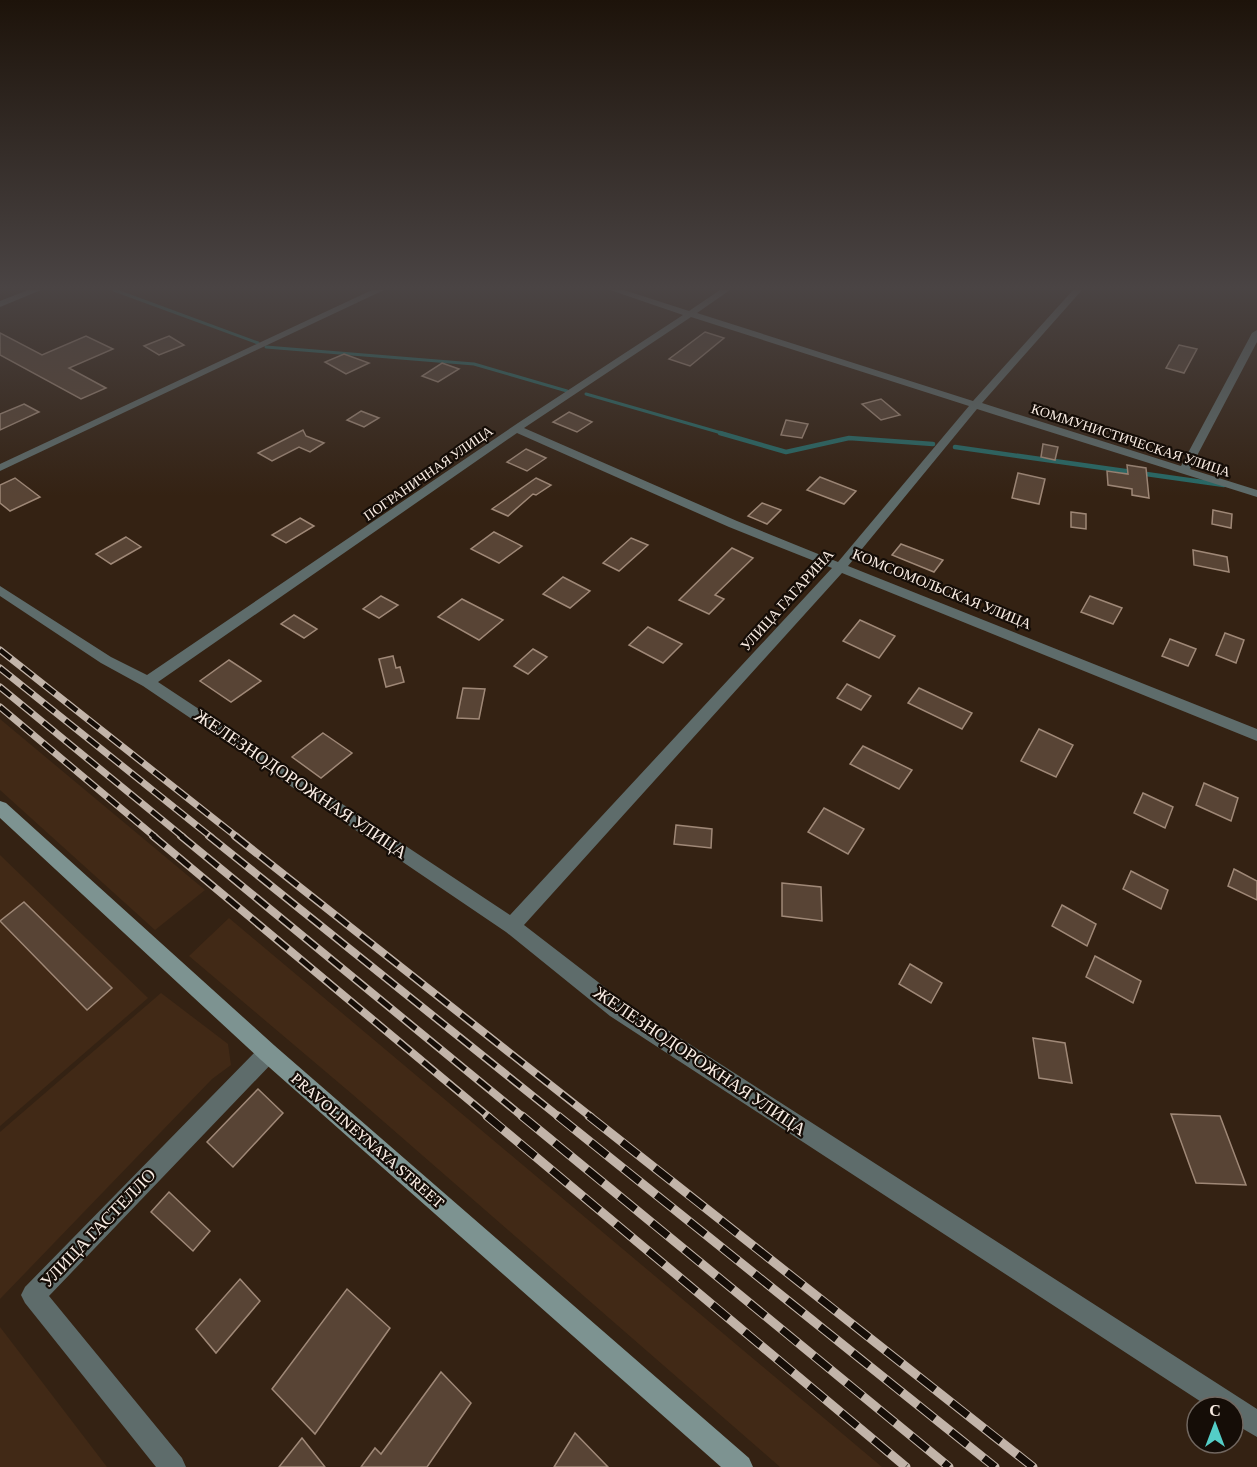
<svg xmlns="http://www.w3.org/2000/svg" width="1257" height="1467" viewBox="0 0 1257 1467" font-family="'Crimson Pro',serif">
<rect width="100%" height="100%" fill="#342213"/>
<!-- built -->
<g fill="#412916">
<path d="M0,719L205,890L155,930L0,790Z"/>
<path d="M0,855L148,998L0,1126Z"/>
<path d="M229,918L787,1387L882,1467H780L352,1094L189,956Z"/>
<path d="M161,993L228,1044L231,1065L212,1079L0,1299V1132Z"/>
<path d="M0,1327L107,1467H0Z"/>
</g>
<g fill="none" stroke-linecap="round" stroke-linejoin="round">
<!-- stream-far1 -->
<g stroke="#276a67" stroke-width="3">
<path d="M114,290L258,343"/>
<path d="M266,347L474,364L567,391"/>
<path d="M586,394L725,434"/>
</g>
<!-- stream -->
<g stroke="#276a67" stroke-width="4.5">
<path d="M720,433L786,452L849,438L933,444"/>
<path d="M955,447L1224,485"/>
</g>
</g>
<!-- building -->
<g fill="#584435" stroke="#9f8877" stroke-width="1.5">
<path d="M705,332L724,338L690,366L669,359Z"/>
<path d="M0,333L42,355L86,336L113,349L69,368L106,388L81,399L0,355Z"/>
<path d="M169,336L184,345L159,355L144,346Z"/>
<path d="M1179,345L1197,349L1184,373L1166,368Z"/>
<path d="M344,354L369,363L346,374L325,362Z"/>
<path d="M442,363L459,369L438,382L422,376Z"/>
<path d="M881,399L900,415L881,420L862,404Z"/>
<path d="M24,404L39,412L0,430V414Z"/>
<path d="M361,411L379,418L364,427L347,420Z"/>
<path d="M569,412L592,422L577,432L553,422Z"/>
<path d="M786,420L808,424L802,438L781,435Z"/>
<path d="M303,430L306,436L324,443L310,452L299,447L272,461L258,453Z"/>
<path d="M1043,444L1058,447L1055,460L1041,457Z"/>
<path d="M526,449L546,458L527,471L507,462Z"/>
<path d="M1127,465L1146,468L1149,498L1132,495V489L1108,485L1107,471L1128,474Z"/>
<path d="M1018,473L1045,479L1039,504L1012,498Z"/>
<path d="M820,477L856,491L844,504L807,490Z"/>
<path d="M15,478L40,497L10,511L0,503V485Z"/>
<path d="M536,478L551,485L536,495L533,494L508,516L492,509Z"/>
<path d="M762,503L781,510L767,524L748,516Z"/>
<path d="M1213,510L1232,514L1231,528L1212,524Z"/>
<path d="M1071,512L1086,514V529L1071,527Z"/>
<path d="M300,518L314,526L286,543L272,535Z"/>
<path d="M494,532L522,546L499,563L471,549Z"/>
<path d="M126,537L141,547L111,564L96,554Z"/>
<path d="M631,538L648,545L619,571L603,563Z"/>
<path d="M901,544L943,560L934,572L892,555Z"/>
<path d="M732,548L753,558L715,595L724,599L709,614L679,600Z"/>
<path d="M1193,550L1227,557L1229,572L1194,565Z"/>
<path d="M563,577L590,591L570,608L543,594Z"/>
<path d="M381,596L398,605L379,618L363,609Z"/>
<path d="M1090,596L1122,608L1113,624L1081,612Z"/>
<path d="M462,599L503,620L479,640L438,617Z"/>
<path d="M294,615L317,629L304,638L281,624Z"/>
<path d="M860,620L895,636L879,658L843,641Z"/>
<path d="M648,627L682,644L663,663L629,645Z"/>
<path d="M1225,633L1244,640L1236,663L1216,655Z"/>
<path d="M1170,639L1196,649L1188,666L1162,656Z"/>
<path d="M533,649L547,657L528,674L514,666Z"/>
<path d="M393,656L396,668L400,667L404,682L386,687L379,659Z"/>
<path d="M229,660L261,681L231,702L200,681Z"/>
<path d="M847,684L871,696L861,710L837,698Z"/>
<path d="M463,688L485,689L479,719L457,718Z"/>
<path d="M919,688L972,713L962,729L908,703Z"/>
<path d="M1039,729L1073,745L1056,777L1021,761Z"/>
<path d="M323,733L352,753L321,778L292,757Z"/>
<path d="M863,746L912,770L899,789L850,764Z"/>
<path d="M1204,783L1238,798L1231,821L1196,805Z"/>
<path d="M1143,793L1173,807L1165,828L1134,813Z"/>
<path d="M824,808L864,829L848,854L808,832Z"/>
<path d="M676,825L712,829L711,848L674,844Z"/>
<path d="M1234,869L1257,881V900L1228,886Z"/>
<path d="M1131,871L1168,890L1161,909L1123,889Z"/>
<path d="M782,883L821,887L822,921L782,916Z"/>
<path d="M24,902L112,988L87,1010L0,921Z"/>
<path d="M1062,905L1096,924L1087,946L1052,926Z"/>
<path d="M1095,956L1141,981L1133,1003L1086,977Z"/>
<path d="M910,964L942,983L931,1003L899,984Z"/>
<path d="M1033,1038L1065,1043L1072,1083L1039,1078Z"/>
<path d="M258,1089L283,1113L233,1167L207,1142Z"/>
<path d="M1171,1114L1220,1116L1246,1185L1196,1183Z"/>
<path d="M169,1192L210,1231L193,1251L151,1212Z"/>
<path d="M240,1279L260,1301L216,1353L196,1329Z"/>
<path d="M347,1289L390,1328L315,1434L272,1389Z"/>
<path d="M441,1372L471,1403L427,1467H361L375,1448L381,1454Z"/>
<path d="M575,1433L608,1467H554Z"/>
<path d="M302,1438L325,1467H279Z"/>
</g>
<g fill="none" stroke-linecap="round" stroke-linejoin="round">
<!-- street -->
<g fill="#5e6c6b" fill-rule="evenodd">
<path d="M28,290H41L0,307V301Z"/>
<path d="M372,290H384L0,471V464Z"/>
<path d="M610,290H624L689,311L720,290H730L697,313L973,401L1073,290H1082L982,403L1181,466L1252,333L1257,330V342L1190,469L1257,490V497L977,409L848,566L1257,729V741L842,573L524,925L624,1002L1257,1409V1437L1233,1423V1407H1209L610,1016L506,932L143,686L101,663L0,596V586L111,657L147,675L518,423L683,315ZM691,317L969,406L838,562L737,521L524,428ZM517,433L729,527L832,568L510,915L158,682Z"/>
<path d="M268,1043L275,1046L278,1053L275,1060L49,1296L182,1458L186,1467H156L25,1303L21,1295L25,1287L261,1046Z"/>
</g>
<!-- secondary -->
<path fill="#7d9391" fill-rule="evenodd" d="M0,801L6,803L275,1046L749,1458L753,1467H721L261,1060L0,818Z"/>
<defs>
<g id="rail-far2">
<path d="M0,650L237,837"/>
<path d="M0,668L211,837"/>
<path d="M0,687L183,837"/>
<path d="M0,707L155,837"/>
</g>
<g id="rail-far1">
<path d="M153,836L489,1117"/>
<path d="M181,836L523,1117"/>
<path d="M209,836L559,1117"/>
<path d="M235,836L591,1117"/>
</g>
<g id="rail">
<path d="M487,1116L906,1467"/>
<path d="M522,1116L949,1467"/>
<path d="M558,1116L995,1467"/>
<path d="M589,1116L1033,1467"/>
</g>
</defs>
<!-- rail-far2 casing -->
<use href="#rail-far2" stroke="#c2b4a9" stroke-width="7"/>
<!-- rail-far1 casing -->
<use href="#rail-far1" stroke="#c2b4a9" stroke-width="8"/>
<!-- rail casing -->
<use href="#rail" stroke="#c2b4a9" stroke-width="9"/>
<!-- rail-far2 -->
<use href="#rail-far2" stroke="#150d07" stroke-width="4.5" stroke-dasharray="14" stroke-linecap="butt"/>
<!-- rail-far1 -->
<use href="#rail-far1" stroke="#150d07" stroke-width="5" stroke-dasharray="16" stroke-linecap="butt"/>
<!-- rail -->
<use href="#rail" stroke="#150d07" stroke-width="7" stroke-dasharray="21" stroke-linecap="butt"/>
</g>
<!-- sky -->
<linearGradient id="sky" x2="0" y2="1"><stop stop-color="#1d130a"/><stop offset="0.58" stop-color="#4a4444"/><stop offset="1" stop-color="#4a4444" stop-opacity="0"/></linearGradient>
<rect width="1257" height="496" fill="url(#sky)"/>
<g text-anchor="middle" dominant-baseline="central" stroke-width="4.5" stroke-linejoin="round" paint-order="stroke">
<!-- far-street labels -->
<g font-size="14" fill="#f9ece3" stroke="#150d07">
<text transform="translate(1131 440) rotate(18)">КОММУНИСТИЧЕСКАЯ УЛИЦА</text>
<text transform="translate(428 473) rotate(-35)">ПОГРАНИЧНАЯ УЛИЦА</text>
</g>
<!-- street labels -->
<g font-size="15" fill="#f9ece3" stroke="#150d07">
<text transform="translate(942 589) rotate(22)">КОМСОМОЛЬСКАЯ УЛИЦА</text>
<text transform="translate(787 600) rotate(-48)">УЛИЦА ГАГАРИНА</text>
</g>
<!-- near-street labels -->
<g font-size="18" fill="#f9ece3" stroke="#150d07">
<text transform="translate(301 784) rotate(34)">ЖЕЛЕЗНОДОРОЖНАЯ УЛИЦА</text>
<text transform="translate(700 1061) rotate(34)">ЖЕЛЕЗНОДОРОЖНАЯ УЛИЦА</text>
<text transform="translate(368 1140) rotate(41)">PRAVOLINEYNAYA STREET</text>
<text transform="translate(98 1228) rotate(-46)">УЛИЦА ГАСТЕЛЛО</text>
</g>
</g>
<!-- north arrow -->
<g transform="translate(1215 1425)"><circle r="28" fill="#150d07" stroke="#70665f" stroke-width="1.5"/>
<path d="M0-4.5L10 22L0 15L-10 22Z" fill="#54cdc7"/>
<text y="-9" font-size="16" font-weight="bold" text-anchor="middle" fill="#f9ece3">С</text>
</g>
</svg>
